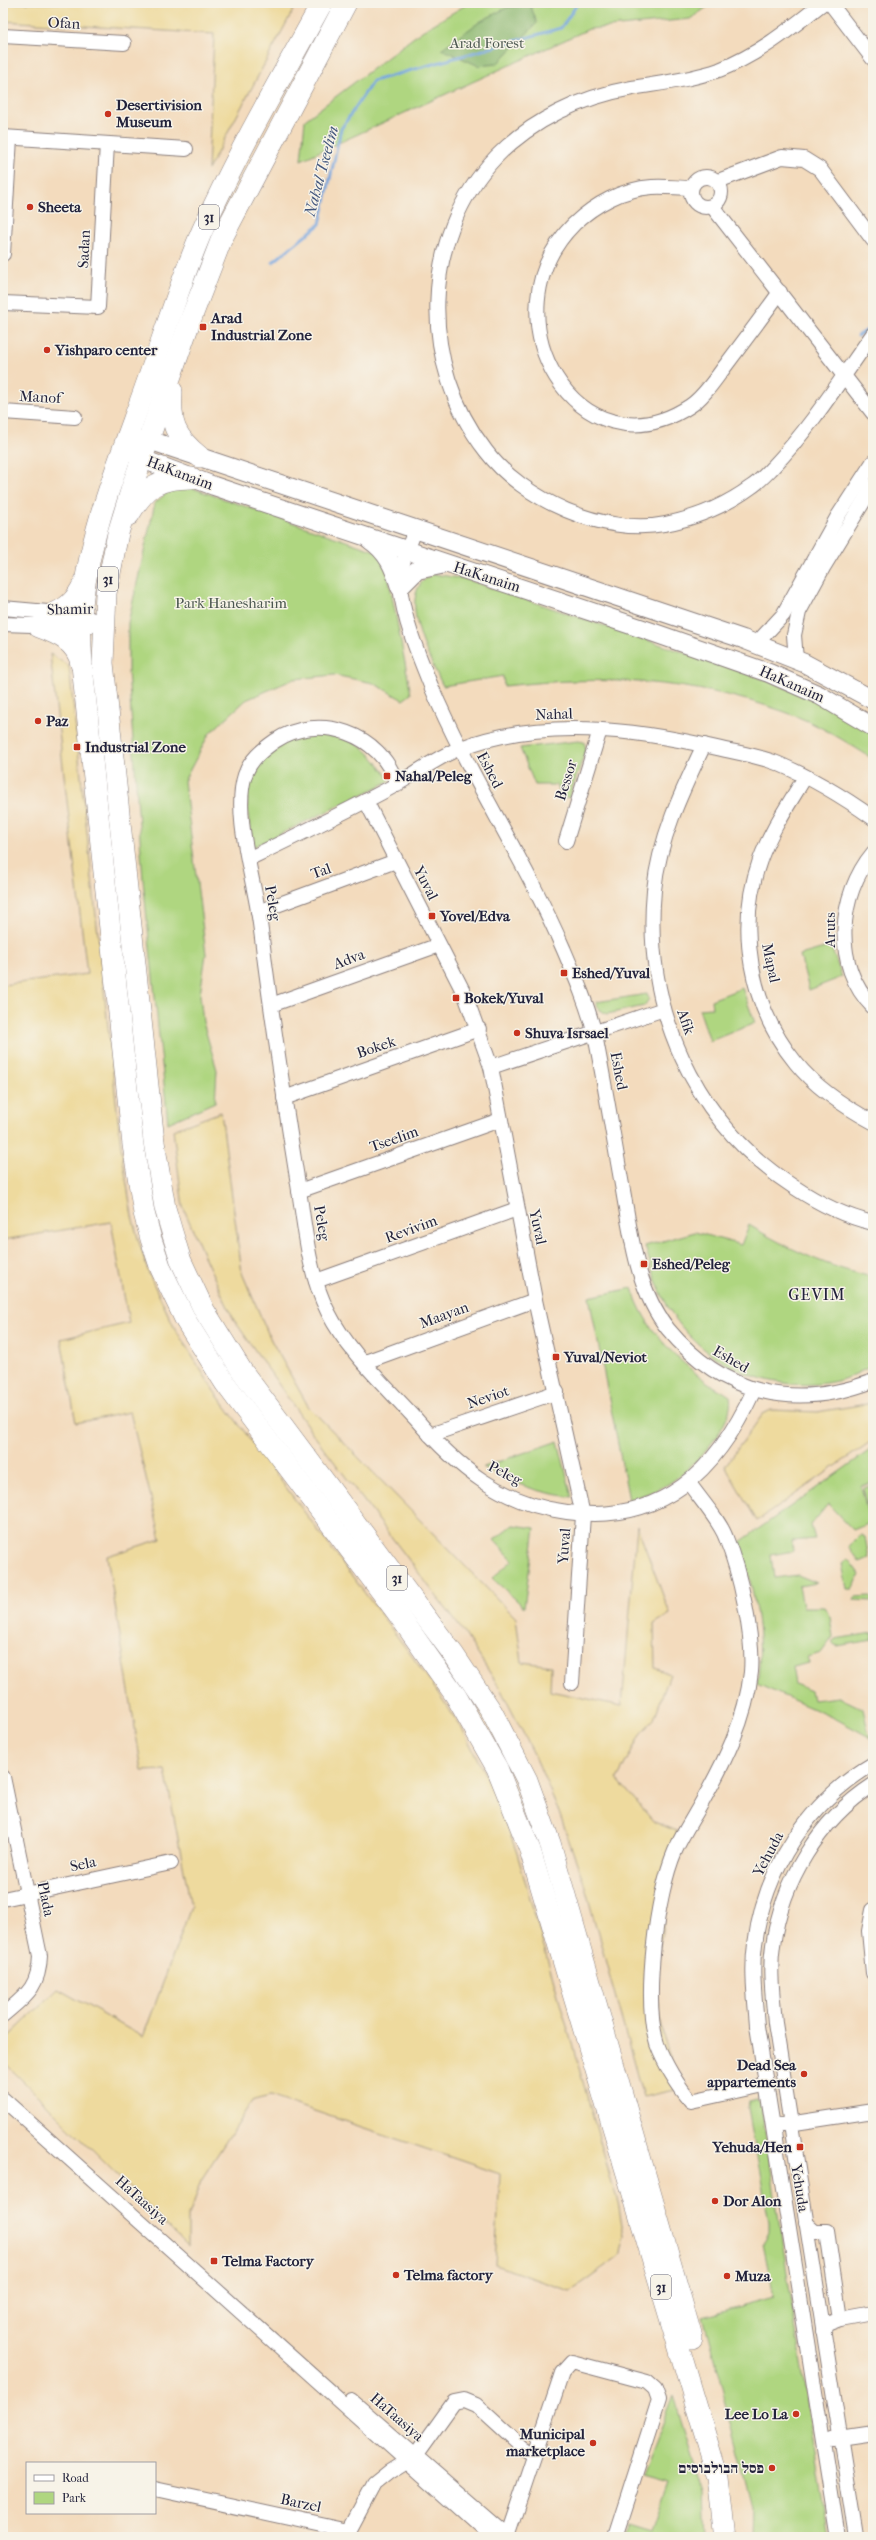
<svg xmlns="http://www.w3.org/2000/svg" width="876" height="2540" viewBox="0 0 876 2540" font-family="'IM FELL French Canon','Frank Ruhl Libre',serif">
<rect width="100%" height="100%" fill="#f7f3e8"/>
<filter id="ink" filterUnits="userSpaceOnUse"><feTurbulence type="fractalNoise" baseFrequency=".025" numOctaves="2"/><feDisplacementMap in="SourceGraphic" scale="8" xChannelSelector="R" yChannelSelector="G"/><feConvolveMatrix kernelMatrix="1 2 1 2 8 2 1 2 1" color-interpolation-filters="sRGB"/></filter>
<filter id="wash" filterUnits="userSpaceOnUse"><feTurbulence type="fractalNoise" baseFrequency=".012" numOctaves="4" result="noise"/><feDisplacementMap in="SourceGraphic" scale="16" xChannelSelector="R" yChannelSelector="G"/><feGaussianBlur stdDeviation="0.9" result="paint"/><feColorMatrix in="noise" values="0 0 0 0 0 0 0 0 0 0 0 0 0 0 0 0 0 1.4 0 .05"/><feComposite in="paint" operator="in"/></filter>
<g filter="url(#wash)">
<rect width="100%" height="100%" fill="#f3dbbd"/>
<!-- green -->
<g fill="#afd680" stroke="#687c5e">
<path d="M469,3H713L690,19L589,29L301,160L305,120L422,31Z"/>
<path d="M189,487L384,554L411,694L403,700L373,683L334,675L294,679L246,700L209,734L184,781L206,954L200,995L203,1022L217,1070L215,1102L168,1123L143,880L128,671V623L155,503L170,490Z"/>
<path d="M434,574L465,579L766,680L820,702L873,733V759C845,741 817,723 785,712C692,679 602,675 504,686L503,676L443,686C431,662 402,608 421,583C424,579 430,576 434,574Z"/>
<path d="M298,735C347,735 363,738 390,781L253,847C248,815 238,775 268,752C277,745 289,741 298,735Z"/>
<path d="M578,741L584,742L586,749L569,798L561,797L557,785H535L520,748Z"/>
<path d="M831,946L842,977L809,990L800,955Z"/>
<path d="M742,988L755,1023L710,1041L699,1009L712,1008L711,1000Z"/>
<path d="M647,994L649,999L644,1006L607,1014L599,1010L596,1002Z"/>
<path d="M749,1225C787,1248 829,1268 873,1277V1365C862,1371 849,1378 837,1381C780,1394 717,1371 681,1326C662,1303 653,1274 645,1246L695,1232L741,1245Z"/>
<path d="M632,1288C644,1328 674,1357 707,1382C714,1387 723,1391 730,1396C736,1423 695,1465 674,1480C661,1490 645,1494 629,1500L589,1297Z"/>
<path d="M558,1441L572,1497C539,1493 511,1483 483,1467Z"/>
<path d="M873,1448V1483L861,1486L870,1523L853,1530L828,1504L811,1525L815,1539L792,1541L793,1551L771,1555L774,1578L798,1575L817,1583L799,1586L803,1607H824L830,1617L833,1637L821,1653L807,1657L809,1663L792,1667L795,1684L811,1691L813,1700L839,1697L863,1709L869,1735H873V1739L838,1720L757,1684C765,1635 753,1590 740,1542Z"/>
<path d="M873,1486V1516H870L863,1488Z"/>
<path d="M513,1525L535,1528L524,1607L492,1578L513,1560L494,1540Z"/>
<path d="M861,1535L865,1537L869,1558L860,1562L848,1546Z"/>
<path d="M848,1559L860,1575L852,1589H847L842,1564Z"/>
<path d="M870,1596L873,1598V1601L853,1600L854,1597Z"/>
<path d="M873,1633V1640L837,1646L832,1643L835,1639Z"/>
<path d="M757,2099L761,2105L828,2537H752L753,2508L703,2316L774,2297L763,2244L769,2231V2222L748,2109L749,2101Z"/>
<path d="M673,2396L704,2494L706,2537H622L627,2523L650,2530L667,2482L642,2475Z"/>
</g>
<!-- forest -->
<path fill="#8bb76e" stroke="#566c54" d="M530,4L537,23L497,64L479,66L441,49L481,21L508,7Z"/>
<!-- sand -->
<g fill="#eeda9e" stroke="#887e6c">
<path d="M3,3H297L208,170L214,34L3,21Z"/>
<path d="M50,654L69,666L121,1147L132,1216L139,1242L149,1274L174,1327L214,1391L426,1675L463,1730L495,1794L517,1853L619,2207L624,2237L619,2256L570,2291L495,2265L500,2174L270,2096L252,2101L201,2180L188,2215V2246L3,2061V2042L58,1989L143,2037L191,1907L165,1770L142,1771L107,1556L161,1539L130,1412L76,1423L61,1339L129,1323L111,1222L3,1240V985L87,974Z"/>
<path d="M221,1112L242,1273L271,1340L308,1406L516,1618L522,1662L551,1666L550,1691L622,1706L637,1526L670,1614L654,1624L655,1668L670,1674L654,1719L641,1733L617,1779L654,1822L677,1831L655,1977L663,2035L680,2089L643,2097L584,1883L557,1807L535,1756L501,1690L463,1631L313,1434L234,1320L204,1256L183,1207L173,1130Z"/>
<path d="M873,1403V1440L757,1521L725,1466L763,1414L771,1410L817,1412Z"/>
</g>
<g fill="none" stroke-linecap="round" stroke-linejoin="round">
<!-- stream -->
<g stroke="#73a5df" stroke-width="3">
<path d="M273,262L320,224L341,129L373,81L561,28L578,3"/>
<path d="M858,336L873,326"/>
</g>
</g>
</g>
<g filter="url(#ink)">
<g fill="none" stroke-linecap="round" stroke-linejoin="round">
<defs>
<g id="minor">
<path d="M823,3C790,29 758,55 719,70C690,80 661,83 632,88C581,97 532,120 496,157C420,237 419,365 486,451C523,500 604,536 665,524C696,518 725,506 751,487C759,482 766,474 773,467C811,427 841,379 873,334"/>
<path d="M830,3L873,59"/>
<path d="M3,36L124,43"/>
<path d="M3,137L186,149"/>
<circle cx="706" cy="192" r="15"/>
<path d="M718,181L782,157L804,159L820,169L873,240"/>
<path d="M691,188C678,188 665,186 652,187C623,189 595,204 574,224C482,316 579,479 690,406C704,397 716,378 726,365C744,341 762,317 780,292"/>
<path d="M712,206L873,413"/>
<path d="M3,254L10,138"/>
<path d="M3,303L98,307L107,144"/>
<path d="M3,412L75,417"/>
<path d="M415,530C409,547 398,569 400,587C404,621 418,654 431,686C469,776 524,858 563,948C575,976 588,1006 595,1035C605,1085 613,1135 622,1185C631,1234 636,1289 668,1329C723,1395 794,1411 873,1381"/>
<path d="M3,608L81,615L105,625"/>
<path d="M3,624L88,627"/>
<path d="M756,644L783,615L838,516L873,462"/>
<path d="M796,660L794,635L799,612L824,566L873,486"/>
<path d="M704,745C682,791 659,839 654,890C643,1007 694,1123 794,1187C818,1203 844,1216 873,1223"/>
<path d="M805,777C789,804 771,830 760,860C736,928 750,1007 796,1063C816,1088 845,1107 873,1122"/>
<path d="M397,785C382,733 318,712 275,741C262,750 250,760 245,775C233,811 252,873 258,911C261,928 263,946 265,963C275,1037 286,1111 298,1184C305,1227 308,1273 328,1312C348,1352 385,1385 415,1418C457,1467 501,1504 567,1512C662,1525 717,1471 754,1390"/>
<path d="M366,801L465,995L491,1067L535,1300L583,1515L572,1683"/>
<path d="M566,841L600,730"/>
<path d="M873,853C838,895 832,966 873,1007"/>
<path d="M248,859C296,836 344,813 390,788C413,776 436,757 461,748C542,717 634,729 717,748C738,753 760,756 779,764C812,778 845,798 873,818"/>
<path d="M258,912L396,861"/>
<path d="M271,1005L439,945"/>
<path d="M491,1067L664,1009"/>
<path d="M284,1098L479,1029"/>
<path d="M299,1191L500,1120"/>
<path d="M316,1281L517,1209"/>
<path d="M365,1362L535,1300"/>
<path d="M430,1435L557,1392"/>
<path d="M689,1483C700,1499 720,1521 726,1538C740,1572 754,1636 751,1672C746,1720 724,1763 701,1804C692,1820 682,1835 675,1851C656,1895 643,1999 657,2044C664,2063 678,2086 691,2101L768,2084"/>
<path d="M3,1777L40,1956C39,1988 25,1996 3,2015"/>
<path d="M3,1899L171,1863"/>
<path d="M873,1910L869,1931L873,1973"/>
<path d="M3,2099L492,2537"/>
<path d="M782,2125L873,2111"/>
<path d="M806,2223L815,2231H827L840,2319L827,2324L823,2331"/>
<path d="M840,2319L873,2313"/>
<path d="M352,2401L509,2537"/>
<path d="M832,2439L873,2433"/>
<path d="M155,2489L349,2531L374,2484L389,2472L416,2455L454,2402L464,2400L476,2405L522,2447L534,2455"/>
<path d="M507,2537L562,2373L572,2362L647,2382L655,2389L659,2400L615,2537"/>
<path d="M838,2537L757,2026C755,1999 751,1971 755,1944C764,1870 809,1801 873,1764"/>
<path d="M856,2537L775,2023C773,1998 769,1970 773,1945C782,1881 819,1820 873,1785"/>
</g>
<g id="major">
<path d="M134,442L149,440L743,639L804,663L873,700"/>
<path d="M132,451L142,459L214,486L646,630L769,673L819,695L873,727"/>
<path d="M370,540C388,552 394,568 400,587"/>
<path d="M400,587L417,570L445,564"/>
</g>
<g id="highway">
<path d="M322,3C281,78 237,153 202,231C178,287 161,345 140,402C115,471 87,542 81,615C80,632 81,649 82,665L133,1145L144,1213L151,1239L161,1269L186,1321L225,1383L396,1611L456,1696L497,1768L530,1850L718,2478L725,2537"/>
<path d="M346,3L222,238L190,321L133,484L118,533L106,593L103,663L154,1142L165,1208L172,1232L181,1261L204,1310L242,1371L454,1655L492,1712L527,1780L550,1843L692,2338"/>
<path d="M172,391C170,424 174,436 200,457"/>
<path d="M129,515C146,486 158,478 192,478"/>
<path d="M55,613C70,606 76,599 83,585"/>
<path d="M39,627C58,634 77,642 81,664"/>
</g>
</defs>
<!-- minor casing -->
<use href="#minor" stroke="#8a7e7c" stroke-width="16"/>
<!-- major casing -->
<use href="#major" stroke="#8a7e7c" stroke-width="20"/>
<!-- highway casing -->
<use href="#highway" stroke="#8a7e7c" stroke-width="22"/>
<!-- minor -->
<use href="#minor" stroke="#fff" stroke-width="14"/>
<!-- major -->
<use href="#major" stroke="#fff" stroke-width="18"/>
<!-- highway -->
<use href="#highway" stroke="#fff" stroke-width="21"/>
</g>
</g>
<!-- markers -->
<g fill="#c8321e" stroke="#f7f3e8" stroke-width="1.5">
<circle cx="108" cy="114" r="4"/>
<circle cx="30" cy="207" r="4"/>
<rect x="199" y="323" width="8" height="8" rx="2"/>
<circle cx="47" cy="350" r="4"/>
<circle cx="38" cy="721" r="4"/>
<rect x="73" y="743" width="8" height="8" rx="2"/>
<rect x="383" y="772" width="8" height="8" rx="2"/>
<rect x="428" y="912" width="8" height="8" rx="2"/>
<rect x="560" y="969" width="8" height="8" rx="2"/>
<rect x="452" y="994" width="8" height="8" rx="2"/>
<circle cx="517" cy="1033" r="4"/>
<rect x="640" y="1260" width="8" height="8" rx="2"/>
<rect x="552" y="1353" width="8" height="8" rx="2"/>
<circle cx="804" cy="2074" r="4"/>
<rect x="796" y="2143" width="8" height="8" rx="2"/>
<circle cx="715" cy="2201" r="4"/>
<rect x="210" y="2257" width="8" height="8" rx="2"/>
<circle cx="396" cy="2275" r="4"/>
<circle cx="727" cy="2276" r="4"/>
<circle cx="796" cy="2414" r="4"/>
<circle cx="593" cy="2443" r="4"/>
<circle cx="772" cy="2468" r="4"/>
</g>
<g text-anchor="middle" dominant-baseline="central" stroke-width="3" stroke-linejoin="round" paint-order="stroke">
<!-- shield labels -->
<g fill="#f7f3e8" stroke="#62616f" stroke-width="1">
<rect x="199" y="205" width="20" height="24" rx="3"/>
<rect x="98" y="567" width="20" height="24" rx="3"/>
<rect x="387" y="1566" width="20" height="24" rx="3"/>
<rect x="651" y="2275" width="20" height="24" rx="3"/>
</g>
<g font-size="14" font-weight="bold" fill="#22223b">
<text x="209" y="217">31</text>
<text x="108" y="579">31</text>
<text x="397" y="1578">31</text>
<text x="661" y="2287">31</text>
</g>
<!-- street labels -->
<g font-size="15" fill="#22223b" stroke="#f7f3e8">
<text transform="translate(64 23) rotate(3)">Ofan</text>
<text transform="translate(84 249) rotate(-87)">Sadan</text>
<text transform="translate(40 397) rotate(3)">Manof</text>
<text transform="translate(180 473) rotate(21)">HaKanaim</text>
<text transform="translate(487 577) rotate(18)">HaKanaim</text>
<text transform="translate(70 609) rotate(-1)">Shamir</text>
<text transform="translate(792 684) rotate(24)">HaKanaim</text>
<text transform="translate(554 714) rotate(-2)">Nahal</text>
<text transform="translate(490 770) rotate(62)">Eshed</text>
<text transform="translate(566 780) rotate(-73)">Bessor</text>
<text transform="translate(321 871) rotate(-20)">Tal</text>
<text transform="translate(426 883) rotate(63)">Yuval</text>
<text transform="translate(273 903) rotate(80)">Peleg</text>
<text transform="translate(830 930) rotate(-90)">Aruts</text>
<text transform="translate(349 959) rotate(-20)">Adva</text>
<text transform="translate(771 963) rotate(78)">Mapal</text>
<text transform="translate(686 1022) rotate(70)">Afik</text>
<text transform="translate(376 1047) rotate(-19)">Bokek</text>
<text transform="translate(619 1071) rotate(79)">Eshed</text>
<text transform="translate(394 1139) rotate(-19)">Tseelim</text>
<text transform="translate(322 1223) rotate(80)">Peleg</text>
<text transform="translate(538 1227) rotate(78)">Yuval</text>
<text transform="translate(411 1229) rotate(-20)">Revivim</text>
<text transform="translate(444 1315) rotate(-20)">Maayan</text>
<text transform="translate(731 1359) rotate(30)">Eshed</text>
<text transform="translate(488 1397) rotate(-19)">Neviot</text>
<text transform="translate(505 1473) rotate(27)">Peleg</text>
<text transform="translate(564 1546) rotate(-86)">Yuval</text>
<text transform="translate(768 1854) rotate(-62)">Yehuda</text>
<text transform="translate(83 1864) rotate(-12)">Sela</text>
<text transform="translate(46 1899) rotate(78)">Plada</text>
<text transform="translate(800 2188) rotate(81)">Yehuda</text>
<text transform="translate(142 2200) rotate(42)">HaTaasiya</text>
<text transform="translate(397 2417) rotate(41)">HaTaasiya</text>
<text transform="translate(301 2503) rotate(12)">Barzel</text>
</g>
<!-- park labels -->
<g font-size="15" fill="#4c5850" stroke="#f7f3e8">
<text x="487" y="43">Arad Forest</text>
<text x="231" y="603">Park Hanesharim</text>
</g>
<!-- poi labels -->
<g font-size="15" font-weight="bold" fill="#22223b" stroke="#f7f3e8" text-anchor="start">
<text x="116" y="105">Desertivision<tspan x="116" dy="17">Museum</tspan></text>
<text x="38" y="207">Sheeta</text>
<text x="211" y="318">Arad<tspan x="211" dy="17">Industrial Zone</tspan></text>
<text x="55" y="350">Yishparo center</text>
<text x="46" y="721">Paz</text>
<text x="85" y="747">Industrial Zone</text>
<text x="395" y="776">Nahal/Peleg</text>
<text x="440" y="916">Yovel/Edva</text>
<text x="572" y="973">Eshed/Yuval</text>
<text x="464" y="998">Bokek/Yuval</text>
<text x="525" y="1033">Shuva Isrsael</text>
<text x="652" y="1264">Eshed/Peleg</text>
<text x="564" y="1357">Yuval/Neviot</text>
<text x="796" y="2065" text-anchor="end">Dead Sea<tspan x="796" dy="17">appartements</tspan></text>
<text x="792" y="2147" text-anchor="end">Yehuda/Hen</text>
<text x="723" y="2201">Dor Alon</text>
<text x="222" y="2261">Telma Factory</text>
<text x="404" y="2275">Telma factory</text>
<text x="735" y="2276">Muza</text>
<text x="788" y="2414" text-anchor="end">Lee Lo La</text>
<text x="585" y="2434" text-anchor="end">Municipal<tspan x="585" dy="17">marketplace</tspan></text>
<text x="764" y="2468" text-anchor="end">פסל הבולבוסים</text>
</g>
<!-- water labels -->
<g font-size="16" font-style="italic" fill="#42567d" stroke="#f7f3e8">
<text transform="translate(321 171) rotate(-75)">Nahal Tseelim</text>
</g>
<!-- neighbourhood labels -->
<g font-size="16" letter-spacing="1" fill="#22223b" stroke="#f7f3e8">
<text x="817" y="1294">GEVIM</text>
</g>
</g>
<!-- margin -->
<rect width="876" height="2540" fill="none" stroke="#f7f3e8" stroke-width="16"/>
<!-- legend -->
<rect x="26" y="2462" width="130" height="52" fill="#f7f3e8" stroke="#a29fa3"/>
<rect x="34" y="2475" width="20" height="6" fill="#ffffff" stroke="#a29fa3"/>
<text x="62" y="2482" font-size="12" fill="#22223b">Road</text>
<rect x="34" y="2492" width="20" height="12" fill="#afd680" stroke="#a29fa3"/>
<text x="62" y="2502" font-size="12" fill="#22223b">Park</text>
</svg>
